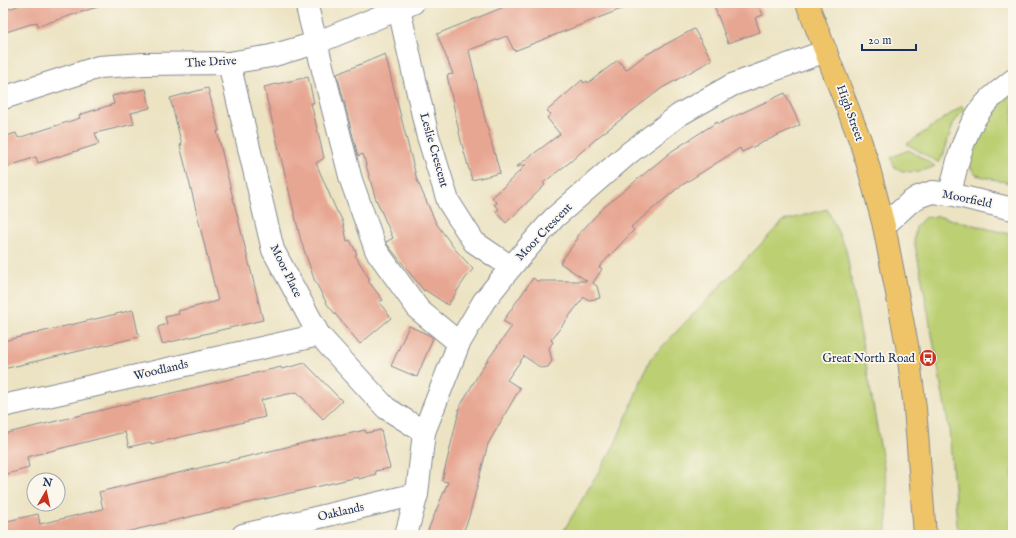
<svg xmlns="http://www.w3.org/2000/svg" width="1016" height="538" viewBox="0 0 1016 538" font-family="'IM FELL English',serif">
<rect width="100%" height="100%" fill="#fbf7ec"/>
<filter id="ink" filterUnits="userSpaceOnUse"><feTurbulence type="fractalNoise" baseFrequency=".025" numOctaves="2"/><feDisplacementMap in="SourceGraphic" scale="8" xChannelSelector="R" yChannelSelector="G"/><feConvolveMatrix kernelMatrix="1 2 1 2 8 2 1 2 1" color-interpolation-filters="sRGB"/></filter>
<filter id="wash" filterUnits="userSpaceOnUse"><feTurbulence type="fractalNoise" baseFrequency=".012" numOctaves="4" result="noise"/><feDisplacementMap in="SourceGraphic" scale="16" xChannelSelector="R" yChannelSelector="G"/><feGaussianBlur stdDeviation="0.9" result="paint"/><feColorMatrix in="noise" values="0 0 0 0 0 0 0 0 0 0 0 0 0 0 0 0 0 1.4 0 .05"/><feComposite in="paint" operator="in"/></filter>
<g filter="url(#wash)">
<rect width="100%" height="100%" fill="#ece3c2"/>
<!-- green -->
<g fill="#bccf72" stroke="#6c7f68">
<path d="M1013,93V184L976,175L968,164L976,133L995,108Z"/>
<path d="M962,106L964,109L953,124L944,153L939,163L907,144Z"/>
<path d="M909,150L935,166C926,171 903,176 894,166C893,164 892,160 891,157Z"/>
<path d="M827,209L846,249L887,485V535H561L615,444L650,359L653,356L783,221Z"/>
<path d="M937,216L1013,235V535H958L949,429L923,285L914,240L916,227L924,218Z"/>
</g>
<g id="blocks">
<!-- building -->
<g fill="#e7a692">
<path d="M26,3H100V6L38,26L37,22L3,33V11Z"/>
<path d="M514,3L634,4L514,51L507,36L469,50L486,123L500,173L472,180L461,141L447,75L453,74L437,34Z"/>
<path d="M713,3H758L763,15L755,18L760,32L728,43Z"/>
<path d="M694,29L712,60L662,88L598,137L570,162L543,183L545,185L506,223L496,212L499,209L494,205L497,203L492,198L526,165L516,167L560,134L547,118L551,114L547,111L582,80L584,83L587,81L588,83L618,60L626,70L644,56Z"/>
<path d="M385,54L417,180L436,223L454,248L473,269L465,279L448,305L425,290L424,291L387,244L386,242L393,238L375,197L363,154L358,156L337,74Z"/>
<path d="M308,77L314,103H311L324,158L316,163L337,212H338L343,222L347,241L350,240L357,254L355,255L370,280L368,281L383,300L379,302L391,318L360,344L327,304L314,279L301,241L264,87Z"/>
<path d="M208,88L219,131H217L228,178L263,320L162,344L158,327L167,324L165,317L179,314L178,311L218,301L192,193L180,145H182L170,98Z"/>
<path d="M146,89L150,108L131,113L134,124L95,133L99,144L38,163L36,157L3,168V137L16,133L18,138L80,118L79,115L114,104L112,96Z"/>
<path d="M785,93L800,125L742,152L740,148L679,187L631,227L634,230L599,267L602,269L593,283L597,286L600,298L589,300L584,297L551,340L553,342L549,348L552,361L548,367L541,368L524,356L507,380L520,388L488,444L469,517L462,535H426L448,482L442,481L459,411L458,410L482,368L512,326L503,321L533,278L537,281H587L560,263L578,238L576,237L603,208L672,151L717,122L718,124Z"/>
<path d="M133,310L139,337L3,369V341Z"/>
<path d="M409,326L429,335L433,338L417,377L391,366Z"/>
<path d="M305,363L342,401L323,419L297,392L261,400L265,417L151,444V442L129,447L125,432L27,457L29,468L3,475V434L172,393L281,367L282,369Z"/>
<path d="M365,430L366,433L381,430L385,449L390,468L375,471L376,474L359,479L358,477L113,535H3V522L38,514L40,524L103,509L99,492L320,439L338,435L339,436Z"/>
</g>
</g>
</g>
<g filter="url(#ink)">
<use href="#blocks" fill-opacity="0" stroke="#848990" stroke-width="1"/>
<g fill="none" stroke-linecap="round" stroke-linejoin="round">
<defs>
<g id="minor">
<path d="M306,3L351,180L376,250L419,310L459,343"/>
<path d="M399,9L427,133L448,201L474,242L511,267"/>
<path d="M229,63L273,250L319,335L386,408L424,432"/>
<path d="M3,98L99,67L144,64L229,63L271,56L316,43L413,3"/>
<path d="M950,194C957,162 965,124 989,100C996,93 1005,87 1013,80"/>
<path d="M884,226L909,203L918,197L932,192L950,194L1013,209"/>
<path d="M3,406L319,335"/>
<path d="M243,535L417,494"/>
<path d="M406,535L417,494L424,432L459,343L484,301L511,267L554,218L629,153L679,115L732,85L826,51"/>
</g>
<path id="major" d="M807,3L860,140L868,165L884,226L907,345L915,408L925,535"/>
</defs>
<!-- minor casing -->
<use href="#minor" stroke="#848990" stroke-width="24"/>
<!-- major casing -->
<use href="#major" stroke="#848990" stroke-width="24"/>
<!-- minor -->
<use href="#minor" stroke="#fff" stroke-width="22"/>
<!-- major -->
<use href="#major" stroke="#efc469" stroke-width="22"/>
</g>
</g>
<!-- icons -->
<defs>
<symbol id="bus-disc" viewBox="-11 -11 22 22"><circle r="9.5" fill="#c8321e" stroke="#fbf7ec"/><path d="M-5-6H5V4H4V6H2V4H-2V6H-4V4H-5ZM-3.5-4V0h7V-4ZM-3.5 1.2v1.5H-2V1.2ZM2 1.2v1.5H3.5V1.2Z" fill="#fff"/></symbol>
</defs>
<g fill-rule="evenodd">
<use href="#bus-disc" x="918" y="348" width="20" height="20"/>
</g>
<g text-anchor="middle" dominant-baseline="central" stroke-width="3.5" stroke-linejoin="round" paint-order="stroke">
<!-- street labels -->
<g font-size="12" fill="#1b2f5e" stroke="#fbf7ec">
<text transform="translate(211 62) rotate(-3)">The Drive</text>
<text transform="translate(850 113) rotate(70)">High Street</text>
<text transform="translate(434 150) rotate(74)">Leslie Crescent</text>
<text transform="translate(967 199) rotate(12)">Moorfield</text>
<text transform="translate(544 232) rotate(-46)">Moor Crescent</text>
<text transform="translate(286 271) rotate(64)">Moor Place</text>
<text transform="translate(161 370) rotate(-13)">Woodlands</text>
<text transform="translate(341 512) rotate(-13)">Oaklands</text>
</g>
<!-- poi labels -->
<g font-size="12" fill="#1b2f5e" stroke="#fbf7ec" text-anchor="end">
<text x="915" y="358">Great North Road</text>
</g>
</g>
<!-- margin -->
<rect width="1016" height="538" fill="none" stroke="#fbf7ec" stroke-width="16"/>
<!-- north arrow -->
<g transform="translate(46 492) rotate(9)"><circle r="19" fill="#fbf7ec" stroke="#a1a7b3"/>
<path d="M0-3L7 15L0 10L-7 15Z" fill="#c8321e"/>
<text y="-6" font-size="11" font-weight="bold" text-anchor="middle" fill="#1b2f5e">N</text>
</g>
<!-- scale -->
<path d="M862 44v6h54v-6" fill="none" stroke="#1b2f5e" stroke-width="2"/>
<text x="868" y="44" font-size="12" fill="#1b2f5e" stroke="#fbf7ec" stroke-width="3" paint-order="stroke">20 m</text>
</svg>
